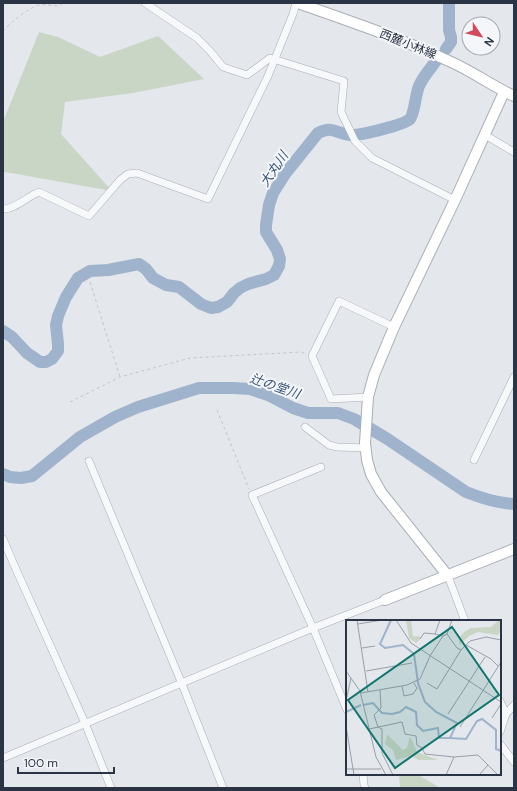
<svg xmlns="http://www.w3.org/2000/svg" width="517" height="791" viewBox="0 0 517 791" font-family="'DM Sans','Noto Sans JP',sans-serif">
<rect width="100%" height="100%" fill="#e4e7ec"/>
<!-- green -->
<g fill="#c9d6c5">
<path d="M39,32L58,37L100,57L158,36L204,79L133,93L65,102L61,134L112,191L5,172L3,173V122Z"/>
<path d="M399,774H417L437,786V788H400Z"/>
</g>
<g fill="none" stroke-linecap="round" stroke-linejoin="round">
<!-- river -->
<g stroke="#9fb4cc" stroke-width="12">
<path d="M446,49L451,42V37L449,30V3"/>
<path d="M3,331L12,337L27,353L40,362H46L52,359L58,351V344L56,325L58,316L66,297L78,278L90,271L108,270L139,264L146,269L153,278L166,285L179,287L201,304L211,308L218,307L227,302L234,293L240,288L248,284L266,279L274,275L279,266L280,259L277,250L266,232V225L269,205L273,193L285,174L318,133C333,125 336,134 350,135C359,136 404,125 410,119C415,112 415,96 419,86C423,77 430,69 436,61"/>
<path d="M3,474L10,477L21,478L32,476L80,437L115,417L138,407L199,388H233L250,389L268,395L293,408L308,413H338L354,419L386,438L466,492C481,498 497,503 514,504"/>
</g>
<defs>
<g id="street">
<path d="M145,3L197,38L210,51L223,67L247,75L270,58L344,81L341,112L355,141L372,158L455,200"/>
<path d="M485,135L514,152"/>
<path d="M3,209C14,210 28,196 39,192L89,216L120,180L128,174L137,173L208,199L268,76L293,14L296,3"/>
<path d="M368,397L331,399L312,356L339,301L394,327"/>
<path d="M305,427L329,445L337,447L366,448"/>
<path d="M474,460L514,377"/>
<path d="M89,461L182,684L223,788"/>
<path d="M321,467L252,495L313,628L347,710"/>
<path d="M3,539L15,567L85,723L111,788"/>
<path d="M448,576L465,621"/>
<path d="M500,701L506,714L500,732"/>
<path d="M506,714L514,705"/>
<path d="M500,744L514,762"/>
<path d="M3,758L313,628L385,600"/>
<path d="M363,774L364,785L365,788"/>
</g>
<g id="secondary">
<path d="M298,3C349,21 400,38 449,61C472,71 492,86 514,96"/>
<path d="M448,576L381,492L371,474L367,460L365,443L368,397L374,375L394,327L455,200L504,92"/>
<path d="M385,600L514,549"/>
</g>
</defs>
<!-- street casing -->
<use href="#street" stroke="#a9aeb7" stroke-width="8"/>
<!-- secondary casing -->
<use href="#secondary" stroke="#a9aeb7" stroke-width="12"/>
<!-- path -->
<g stroke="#c2c5cb" stroke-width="1" stroke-dasharray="3 3" stroke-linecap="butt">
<path d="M3,31C10,23 29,7 40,5C45,4 53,6 59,6L63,3"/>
<path d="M90,282L120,377"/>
<path d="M70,402L120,377L190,358L301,352L306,354"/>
<path d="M217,410L249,489"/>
</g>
<!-- street -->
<use href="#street" stroke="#f7f8fa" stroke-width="7"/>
<!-- secondary -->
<use href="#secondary" stroke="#fff" stroke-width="10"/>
</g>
<g text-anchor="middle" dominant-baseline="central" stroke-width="4" stroke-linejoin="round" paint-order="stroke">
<!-- street labels -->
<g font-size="12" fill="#2b3445" stroke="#f4f6f9">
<text transform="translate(408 44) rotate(22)">西麓小林線</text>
</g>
<!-- water labels -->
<g font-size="13" font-style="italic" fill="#34527a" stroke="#f4f6f9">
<text transform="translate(274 169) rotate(-56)">大丸川</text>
<text transform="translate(275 386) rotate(19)">辻の堂川</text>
</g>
</g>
<!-- overview -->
<g transform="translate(346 620)">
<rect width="155" height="155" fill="#e4e7ec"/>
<path d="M60,0H65L67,16L76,17L70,23L63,18ZM153,0H155V8L152,15L132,12L123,16L113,25V18L118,12L125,8L145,7ZM41,114L57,130L61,128L64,116L71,132L92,140H73L65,136L50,140L47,130L39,124Z" fill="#c9d6c5"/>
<path fill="none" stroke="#9fb4cc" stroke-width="2" d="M45,0L34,24L39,28L57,25L68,34L72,63L79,82L90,92L111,103L104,118M17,85L27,83L36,93L46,94L54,92L60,87L70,92L71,105L77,111L92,108L93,118H104M0,92L15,85M104,118L120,119L131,101L136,99L150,110V129L155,131"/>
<path fill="none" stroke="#9a9fa9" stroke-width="1" d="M11,0L22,72M50,0L65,23L155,82M94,0L89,14L97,16M12,4L36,0M101,14L111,28L115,30M74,19L78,13L89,14M120,25L145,39L152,46M16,28L29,26M0,51L14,71L30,137L40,155M20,51L66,43M0,56V71M81,63L91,69L115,30L124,21L140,17L155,20M56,66L58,76L67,74L71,68L68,63M34,70L35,88L28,95L32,107L36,109V133L47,155M15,73L61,65L74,59L84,36L97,16L101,14L106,0M0,81L5,58M102,94L139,37M146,98L155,84M0,106L8,155M114,107L155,42M23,109L56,102L59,114L70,116L71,125L76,128L79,134L108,137L132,135L152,155M0,149H35M100,155L108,137M133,155L142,145"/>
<path fill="#0f766e" fill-opacity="0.15" stroke="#0f766e" stroke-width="2" d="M106,7L153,75L49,148L2,80Z"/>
<rect width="155" height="155" fill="none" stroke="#2b3445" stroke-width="2"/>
</g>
<!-- border -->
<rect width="517" height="791" fill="none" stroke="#2b3445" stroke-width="8"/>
<!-- north arrow -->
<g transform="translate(481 36) rotate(125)"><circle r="19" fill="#f4f6f9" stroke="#a4a8b1"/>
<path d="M0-3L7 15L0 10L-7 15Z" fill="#d1495b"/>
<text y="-6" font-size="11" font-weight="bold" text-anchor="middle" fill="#2b3445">N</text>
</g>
<!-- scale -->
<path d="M18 767v6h96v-6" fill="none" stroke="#2b3445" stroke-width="2"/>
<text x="24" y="767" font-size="12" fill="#2b3445" stroke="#f4f6f9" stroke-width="3" paint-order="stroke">100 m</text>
</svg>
